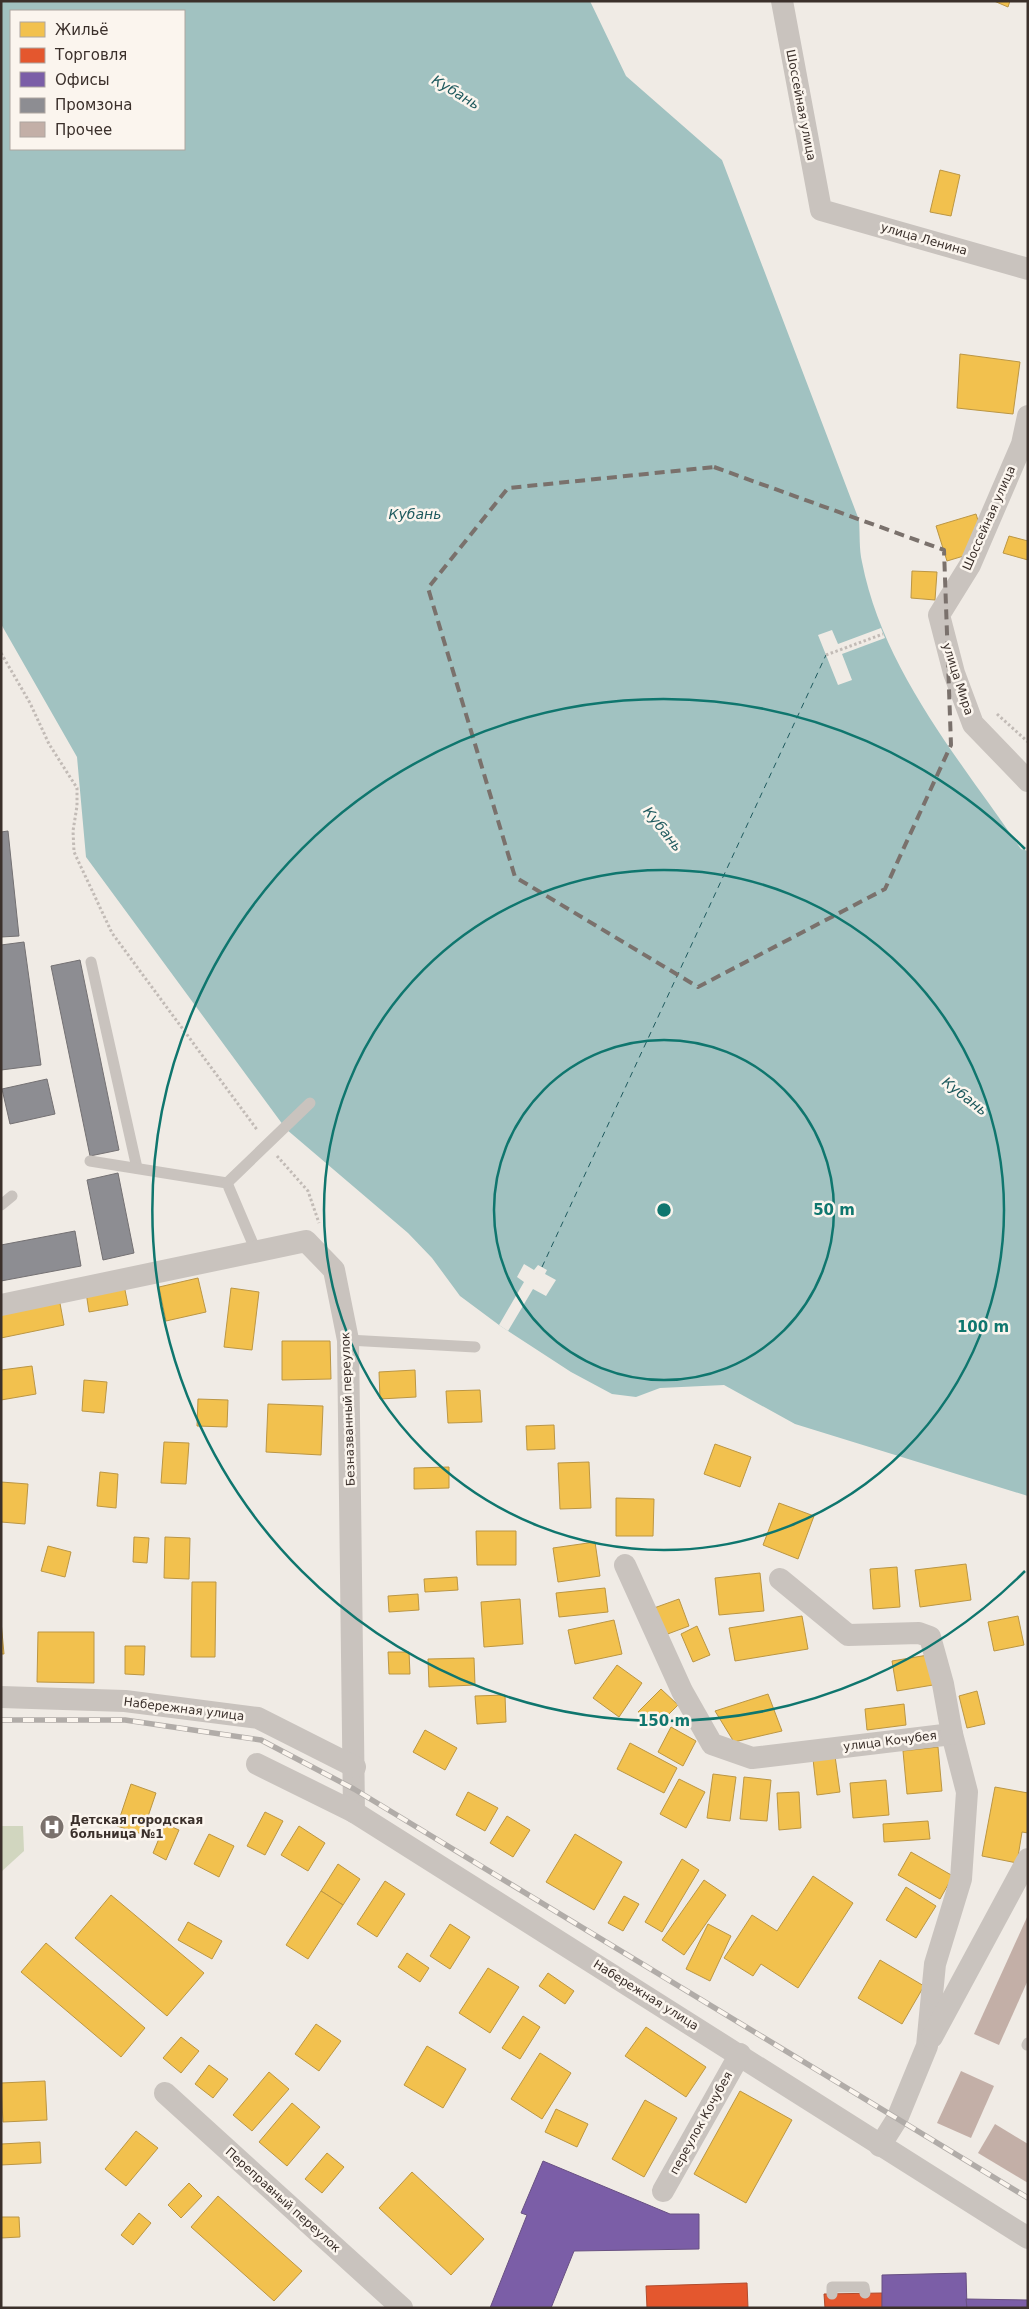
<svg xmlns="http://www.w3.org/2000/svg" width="1029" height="2309" viewBox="0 0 1029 2309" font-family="'DejaVu Sans',sans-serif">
<rect width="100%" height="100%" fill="#f0ebe5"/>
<!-- green -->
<path fill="#d1d6bf" d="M1,1826H23L24,1851L1,1872Z"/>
<!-- water -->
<path fill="#a1c2c1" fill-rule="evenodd" d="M1,1H590L626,76L722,160L859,520C860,534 859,549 862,562C883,670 960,760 1021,849L1028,851V1496L795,1424L724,1385L660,1388L636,1397L612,1394L571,1372L499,1325L460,1296L432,1258L408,1233L286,1129L86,857L77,757L1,624ZM11,11H184V149H11Z"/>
<!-- pier -->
<g fill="#f0ebe5">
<path d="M881,628L885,638L842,654L852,680L838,685L818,635L832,630L838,644Z"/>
<path d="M524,1264L534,1270L538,1265L547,1270L545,1274L556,1280L546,1296L533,1289L508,1331L499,1325L524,1282L517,1277Z"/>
</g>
<!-- homes -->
<g fill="#f2c14e" stroke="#bb9644">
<path d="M994,1H1010L1008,7Z"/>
<path d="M940,170L960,175L951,216L930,212Z"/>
<path d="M960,354L1020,362L1013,414L957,408Z"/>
<path d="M976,514L987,549L947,561L936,526Z"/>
<path d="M1009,536L1028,541V560L1003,553Z"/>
<path d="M912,571L937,572L935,600L911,598Z"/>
<path d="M198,1278L206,1312L166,1321L159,1287Z"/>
<path d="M124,1285L128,1305L89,1312L86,1292Z"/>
<path d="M231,1288L259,1292L252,1350L224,1347Z"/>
<path d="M59,1298L64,1325L1,1338V1310Z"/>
<path d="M282,1341H330L331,1379L282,1380Z"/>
<path d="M32,1366L36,1394L1,1400V1370Z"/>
<path d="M415,1370L416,1397L380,1399L379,1372Z"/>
<path d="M84,1380L107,1382L104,1413L82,1411Z"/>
<path d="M480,1390L482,1422L448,1423L446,1391Z"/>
<path d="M198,1399L228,1400L227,1427L197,1426Z"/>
<path d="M268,1404L323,1406L321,1455L266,1452Z"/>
<path d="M554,1425L555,1449L527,1450L526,1426Z"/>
<path d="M164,1442L189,1443L186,1484L161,1483Z"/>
<path d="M715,1444L751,1457L740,1487L704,1474Z"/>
<path d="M589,1462L591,1508L560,1509L558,1463Z"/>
<path d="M449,1467V1488L414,1489V1468Z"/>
<path d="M100,1472L118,1474L116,1508L97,1506Z"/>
<path d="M1,1482L28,1484L25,1524L1,1522Z"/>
<path d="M616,1498L654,1499L653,1536H616Z"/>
<path d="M779,1503L814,1516L798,1559L763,1545Z"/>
<path d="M476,1531H516V1565H477Z"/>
<path d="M134,1537L149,1538L147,1563L133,1562Z"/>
<path d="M165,1537L190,1538L189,1579L164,1578Z"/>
<path d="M595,1542L600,1576L558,1582L553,1548Z"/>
<path d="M48,1546L71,1552L65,1577L41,1571Z"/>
<path d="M966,1564L971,1600L920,1607L915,1570Z"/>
<path d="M897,1567L900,1607L873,1609L870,1569Z"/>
<path d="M760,1573L764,1611L719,1615L715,1578Z"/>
<path d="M457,1577L458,1590L425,1592L424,1579Z"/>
<path d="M192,1582H216L215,1657H191Z"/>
<path d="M605,1588L608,1612L559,1617L556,1593Z"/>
<path d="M418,1594L419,1610L389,1612L388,1596Z"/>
<path d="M520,1599L523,1644L484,1647L481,1602Z"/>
<path d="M679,1599L689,1626L665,1635L654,1608Z"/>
<path d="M802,1616L808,1649L735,1661L729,1628Z"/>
<path d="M1018,1616L1024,1645L994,1651L988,1622Z"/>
<path d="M614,1620L622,1654L575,1664L568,1630Z"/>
<path d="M1,1621L4,1654H1Z"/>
<path d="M697,1626L710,1655L693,1662L681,1634Z"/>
<path d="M38,1632H94V1683L37,1682Z"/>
<path d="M125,1646H145L144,1675L125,1674Z"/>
<path d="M388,1652H409L410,1674H389Z"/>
<path d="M928,1655L933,1685L897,1691L892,1661Z"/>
<path d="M474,1658L475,1685L429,1687L428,1659Z"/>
<path d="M617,1665L642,1683L619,1717L593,1698Z"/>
<path d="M661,1689L678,1705L655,1728L638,1712Z"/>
<path d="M977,1691L985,1724L967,1728L959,1696Z"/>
<path d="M768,1694L782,1731L734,1742L715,1711Z"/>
<path d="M505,1695L506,1722L477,1724L475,1696Z"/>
<path d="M904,1704L906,1725L867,1730L865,1709Z"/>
<path d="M671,1727L696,1741L683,1766L658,1752Z"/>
<path d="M425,1730L457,1748L445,1770L413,1752Z"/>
<path d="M630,1743L677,1768L664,1793L617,1769Z"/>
<path d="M938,1747L942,1791L907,1794L903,1751Z"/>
<path d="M835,1756L840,1792L817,1795L813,1759Z"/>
<path d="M713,1774L736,1777L730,1821L707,1818Z"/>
<path d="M744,1777L771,1780L767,1821L740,1819Z"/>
<path d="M679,1779L705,1792L686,1828L660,1814Z"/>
<path d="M886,1780L889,1815L853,1818L850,1783Z"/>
<path d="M131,1784L156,1793L142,1834L117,1826Z"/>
<path d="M995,1787L1028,1793V1833L1022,1832L1017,1863L982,1856Z"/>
<path d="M468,1792L498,1808L485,1831L456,1815Z"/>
<path d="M799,1792L801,1828L779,1830L777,1793Z"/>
<path d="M265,1812L283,1821L265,1855L247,1846Z"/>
<path d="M507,1816L530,1830L513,1857L490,1843Z"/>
<path d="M928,1821L930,1839L884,1842L883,1824Z"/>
<path d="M165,1824L179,1830L166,1860L153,1853Z"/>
<path d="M299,1826L325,1843L308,1871L281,1855Z"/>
<path d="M209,1834L234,1846L219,1877L194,1864Z"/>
<path d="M575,1834L622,1862L594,1910L546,1882Z"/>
<path d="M911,1852L953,1876L940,1899L898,1875Z"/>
<path d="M682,1859L699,1870L662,1932L645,1922Z"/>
<path d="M338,1864L360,1879L343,1905L321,1891Z"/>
<path d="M813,1876L853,1903L798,1988L761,1964L753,1976L724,1958L752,1915L777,1931Z"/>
<path d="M704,1880L726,1895L684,1955L662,1940Z"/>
<path d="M385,1881L405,1894L377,1937L357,1924Z"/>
<path d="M906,1887L936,1906L916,1938L886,1920Z"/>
<path d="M321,1891L343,1905L308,1959L286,1945Z"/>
<path d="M111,1895L204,1973L167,2016L75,1938Z"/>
<path d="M624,1896L639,1904L623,1931L608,1923Z"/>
<path d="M188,1922L222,1941L212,1959L178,1940Z"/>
<path d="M450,1924L470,1937L450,1969L430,1956Z"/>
<path d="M708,1924L731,1936L710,1981L686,1969Z"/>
<path d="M46,1943L145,2028L121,2057L21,1972Z"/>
<path d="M407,1953L429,1968L420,1982L398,1967Z"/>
<path d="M880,1960L924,1986L902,2024L858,1998Z"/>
<path d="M488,1968L519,1987L490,2033L459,2013Z"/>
<path d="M548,1973L574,1991L565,2004L539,1986Z"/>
<path d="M523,2016L540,2027L520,2059L502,2048Z"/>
<path d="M316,2024L341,2041L319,2071L295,2054Z"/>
<path d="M646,2027L706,2067L686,2097L625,2056Z"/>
<path d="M181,2037L199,2051L181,2073L163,2058Z"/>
<path d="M427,2046L466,2069L443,2108L404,2085Z"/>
<path d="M540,2053L571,2073L542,2119L511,2099Z"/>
<path d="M209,2065L228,2079L213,2098L195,2084Z"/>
<path d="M269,2072L289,2089L252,2131L233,2115Z"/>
<path d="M45,2081L47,2120L3,2122L1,2083Z"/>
<path d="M740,2091L792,2120L746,2203L694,2174Z"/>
<path d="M645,2100L677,2118L644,2177L612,2159Z"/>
<path d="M292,2103L320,2127L287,2166L259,2142Z"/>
<path d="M556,2109L588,2124L577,2147L545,2132Z"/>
<path d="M136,2131L158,2148L126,2186L105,2169Z"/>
<path d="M40,2142L41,2163L1,2165V2144Z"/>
<path d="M327,2153L344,2167L322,2193L305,2179Z"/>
<path d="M412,2172L484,2239L451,2275L379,2208Z"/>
<path d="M189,2183L202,2196L181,2218L168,2205Z"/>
<path d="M218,2196L302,2271L274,2301L191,2227Z"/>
<path d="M139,2213L151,2223L133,2245L121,2235Z"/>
<path d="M1,2217H19L20,2237L1,2238Z"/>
</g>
<!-- shops -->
<g fill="#e4572e" stroke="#b14b2d">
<path d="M747,2283L748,2308H647L646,2286Z"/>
<path d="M882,2293V2308H825L824,2294Z"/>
</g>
<!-- offices -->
<g fill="#7b5ea7" stroke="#685082">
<path d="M543,2161L670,2214H699V2249L574,2251L551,2308H490L527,2215L521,2213Z"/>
<path d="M966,2273L967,2308H882V2275Z"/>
<path d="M966,2299L1028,2300V2308H967Z"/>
</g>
<!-- industry -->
<g fill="#8d8d92" stroke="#747173">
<path d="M8,831L19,936L1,937V832Z"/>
<path d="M24,942L41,1065L1,1070V945Z"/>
<path d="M80,960L119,1150L90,1156L51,966Z"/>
<path d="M47,1079L55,1114L10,1124L2,1089Z"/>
<path d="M118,1173L134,1253L103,1260L87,1180Z"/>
<path d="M75,1231L81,1266L1,1281V1245Z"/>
</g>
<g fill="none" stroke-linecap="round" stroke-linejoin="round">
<!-- ferry -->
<path stroke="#1f5a5e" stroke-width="1" stroke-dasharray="6 5" stroke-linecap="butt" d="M542,1267L826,655"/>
</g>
<!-- building -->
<g fill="#c3afa7">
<path d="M1028,1915V1980L999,2045L974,2034Z"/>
<path d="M961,2071L994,2086L971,2138L937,2123Z"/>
<path d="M995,2124L1028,2144V2183L978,2153Z"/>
</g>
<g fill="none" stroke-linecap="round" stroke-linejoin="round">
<!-- path -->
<g stroke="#c2bbb6" stroke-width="3" stroke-dasharray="2.5 2.5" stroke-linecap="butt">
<path d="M1,653L30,703L49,744L77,788V806L73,831L74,852L112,933L258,1131"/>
<path d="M826,655L883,634"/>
<path d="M997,714L1028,742"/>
<path d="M277,1156L308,1191L319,1223"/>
</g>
<!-- lane -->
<g stroke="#c9c3be" stroke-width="11">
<path d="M91,962L137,1168"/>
<path d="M90,1161L227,1183L256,1251"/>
<path d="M227,1183L310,1103"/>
<path d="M1,1205L12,1196"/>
<path d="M348,1340L475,1347"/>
<path d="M1027,2045L1028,2043"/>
<path d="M832,2294V2287H864L865,2293"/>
</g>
<!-- street -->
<g stroke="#c9c3be" stroke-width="22">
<path d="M782,1L821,210L1028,269"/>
<path d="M1028,416L1022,444L970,565L939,615L954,673L973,724L1028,781"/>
<path d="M1,1305L306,1241L334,1270L348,1340L354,1812"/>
<path d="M625,1565L682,1691L712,1744L752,1758L952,1734L967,1792L961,1879L935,1964L927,2046L897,2119L880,2146"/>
<path d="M780,1579L848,1635L919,1633L930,1637L943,1684L952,1734"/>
<path d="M1,1697L125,1701L258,1718L355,1767"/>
<path d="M257,1764L354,1812L1028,2238"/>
<path d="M932,2037L1028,1859"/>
<path d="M165,2093L402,2308"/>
<path d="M663,2191L740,2054"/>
</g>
<defs>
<path id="rail" d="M1,1720H125L261,1740L354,1789L1028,2198"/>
</defs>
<!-- rail casing -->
<use href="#rail" stroke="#b1aca8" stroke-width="5.5"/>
<!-- rail -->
<use href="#rail" stroke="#fbf5ee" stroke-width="4" stroke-dasharray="11" stroke-linecap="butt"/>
</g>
<!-- marked area -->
<path fill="none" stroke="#7a716c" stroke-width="4" stroke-dasharray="10 6" stroke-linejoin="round" d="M714,467L944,550L951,745L885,889L698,987L515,877L428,588L508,488Z"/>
<!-- distance rings -->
<g fill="none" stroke="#0f766e" stroke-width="2.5">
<circle cx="664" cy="1210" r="170"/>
<circle cx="664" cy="1210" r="340"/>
<path d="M1025 1571A511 511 0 1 1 1025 849"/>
</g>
<!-- icons -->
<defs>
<symbol id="hospital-disc" viewBox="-11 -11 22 22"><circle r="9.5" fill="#7a716c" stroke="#fbf5ee"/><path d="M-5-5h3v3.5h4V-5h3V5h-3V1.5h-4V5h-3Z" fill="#fff"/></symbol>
</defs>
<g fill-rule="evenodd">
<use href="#hospital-disc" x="38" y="1813" width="28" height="28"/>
</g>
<g text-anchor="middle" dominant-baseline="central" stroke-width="5" stroke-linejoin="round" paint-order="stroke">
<!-- street labels -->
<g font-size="12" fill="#3b302b" stroke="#fbf5ee">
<text transform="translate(801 105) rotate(79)">Шоссейная улица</text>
<text transform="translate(924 239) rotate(16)">улица Ленина</text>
<text transform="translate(989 518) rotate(-66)">Шоссейная улица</text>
<text transform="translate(958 679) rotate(72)">улица Мира</text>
<text transform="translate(348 1409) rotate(-92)">Безназванный переулок</text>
<text transform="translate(184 1709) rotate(7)">Набережная улица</text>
<text transform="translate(890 1741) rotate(-7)">улица Кочубея</text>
<text transform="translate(646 1995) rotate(32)">Набережная улица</text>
<text transform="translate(701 2123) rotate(-61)">переулок Кочубея</text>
<text transform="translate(283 2200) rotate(42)">Переправный переулок</text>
</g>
<!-- poi labels -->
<g font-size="12" font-weight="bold" fill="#3b302b" stroke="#fbf5ee" text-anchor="start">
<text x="70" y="1820">Детская городская<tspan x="70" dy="14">больница №1</tspan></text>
</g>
<!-- water labels -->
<g font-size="14" font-style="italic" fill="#1f5a5e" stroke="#fbf5ee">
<text transform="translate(456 92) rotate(31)">Кубань</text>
<text x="415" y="514">Кубань</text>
<text transform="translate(663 829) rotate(51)">Кубань</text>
<text transform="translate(965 1096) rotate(38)">Кубань</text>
</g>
</g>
<circle cx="664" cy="1210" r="8" fill="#0f766e" stroke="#fbf5ee" stroke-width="2.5"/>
<g font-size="15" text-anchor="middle" font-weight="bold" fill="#0f766e" stroke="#fbf5ee" stroke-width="5" stroke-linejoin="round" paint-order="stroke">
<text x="834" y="1215">50 m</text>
<text x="983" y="1332">100 m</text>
<text x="664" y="1726">150 m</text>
</g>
<!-- border -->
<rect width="1029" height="2309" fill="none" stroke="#3b302b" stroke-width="5"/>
<!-- legend -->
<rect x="10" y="10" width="175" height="140" fill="#fbf5ee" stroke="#aea6a0"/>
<rect x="20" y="22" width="25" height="15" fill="#f2c14e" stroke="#aea6a0"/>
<text x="55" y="35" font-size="15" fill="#3b302b">Жильё</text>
<rect x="20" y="48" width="25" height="15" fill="#e4572e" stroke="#aea6a0"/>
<text x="55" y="60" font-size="15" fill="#3b302b">Торговля</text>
<rect x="20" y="72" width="25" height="15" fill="#7b5ea7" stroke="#aea6a0"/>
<text x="55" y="85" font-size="15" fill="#3b302b">Офисы</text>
<rect x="20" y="98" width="25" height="15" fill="#8d8d92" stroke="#aea6a0"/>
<text x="55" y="110" font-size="15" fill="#3b302b">Промзона</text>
<rect x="20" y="122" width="25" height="15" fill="#c3afa7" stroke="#aea6a0"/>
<text x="55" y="135" font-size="15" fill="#3b302b">Прочее</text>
</svg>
